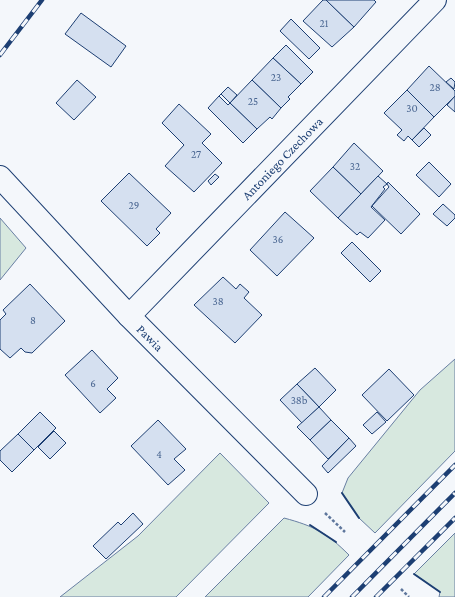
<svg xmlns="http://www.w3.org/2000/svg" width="455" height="597" viewBox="0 0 455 597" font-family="'Crimson Pro',serif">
<rect width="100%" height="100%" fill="#f4f7fb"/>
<!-- green -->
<g fill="#d7e8df" stroke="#687fa3">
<path d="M0,218L26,248L0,280Z"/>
<path d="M455,359V451L375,533L359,518L342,493L348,478L420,390Z"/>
<path d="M220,453L269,503L176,597H60L138,536Z"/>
<path d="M284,518C314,526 327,533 349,555L308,597H205Z"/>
<path d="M455,533V597H439L440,592L414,574Z"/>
</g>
<!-- building -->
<g fill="#d5e0f0" stroke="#1d3f73">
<path d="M323,0H326L354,27L332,47L303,21Z"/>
<path d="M326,0H374L376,2L354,27Z"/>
<path d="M81,13L126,46L111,67L65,34Z"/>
<path d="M291,19L320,48L309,59L280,31Z"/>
<path d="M286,45L313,72L301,84L273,58Z"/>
<path d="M273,58L301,84L288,97L290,99L281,108L252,80Z"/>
<path d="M429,66L455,91V96L434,117L407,90Z"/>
<path d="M451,78L455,82L454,89L446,82Z"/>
<path d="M77,80L96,97L74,120L56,103Z"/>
<path d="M252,80L281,108L272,119L270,117L257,129L230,103Z"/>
<path d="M228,87L237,95L230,103L221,94L219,96Z"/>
<path d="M407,90L434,117L412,140L408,136L404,141L397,135L402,130L384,113Z"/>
<path d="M219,96L228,105L230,103L257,129L243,143L208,108Z"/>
<path d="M455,96V112L447,105Z"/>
<path d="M179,104L211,134L202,143L222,163L194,192L165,166L184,145L162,123Z"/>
<path d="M424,128L431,135L419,147L412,140Z"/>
<path d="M354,143L383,171L361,194L333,167Z"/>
<path d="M429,162L451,184L439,197L416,175Z"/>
<path d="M333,167L361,194L338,218L310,191Z"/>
<path d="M129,173L171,213L156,229L160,233L147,246L101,201Z"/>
<path d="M215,174L219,177L211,185L208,181Z"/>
<path d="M378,176L387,184L383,187L385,189L371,207L385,220L368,238L360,232L357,235L338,218Z"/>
<path d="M388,182L420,214L401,234L372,206L389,187L387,184Z"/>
<path d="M443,204L455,215V218L447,226L433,214Z"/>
<path d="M285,212L314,238L277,276L250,250Z"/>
<path d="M352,242L381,271L370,282L341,253Z"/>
<path d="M223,277L236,289L240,284L249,292L244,298L262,315L235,343L194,305Z"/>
<path d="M30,284L65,321L32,353L25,352L21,348L10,358L0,349V320L6,314L3,310Z"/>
<path d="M92,350L118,378L107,389L116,398L100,413L65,375Z"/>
<path d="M315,368L336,390L319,407L297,384Z"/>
<path d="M389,369L414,395L387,421L362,395Z"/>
<path d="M297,384L319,407L302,423L280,400Z"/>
<path d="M319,407L331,420L310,440L297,427Z"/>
<path d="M40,412L56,428L34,450L18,434Z"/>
<path d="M377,412L386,422L372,434L363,425Z"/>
<path d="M158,420L186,449L174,459L185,470L168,485L131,446Z"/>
<path d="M331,420L349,438L328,459L310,440Z"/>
<path d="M54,431L66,443L50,459L38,447Z"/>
<path d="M18,434L34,450L12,472L0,460V451Z"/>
<path d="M349,438L356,446L328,473L322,466Z"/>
<path d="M133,513L143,524L106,559L93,546L118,522L121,525Z"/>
</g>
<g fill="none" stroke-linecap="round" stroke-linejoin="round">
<defs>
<g id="street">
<path id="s1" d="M0,177L129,316L306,494"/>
<path id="s2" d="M129,316L435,0"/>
</g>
</defs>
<!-- street casing -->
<use href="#street" stroke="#1d3f73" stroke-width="24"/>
<!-- path -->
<g stroke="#5e769c" stroke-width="2.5" stroke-dasharray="3 2" stroke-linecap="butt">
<path d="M325,513L345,532"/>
<path d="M401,589L409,597"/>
</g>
<!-- street -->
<use href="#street" stroke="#f4f7fb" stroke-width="22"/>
<defs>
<g id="rail">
<path d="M0,55L42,0"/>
<path d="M324,597L455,465"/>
<path d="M352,597L455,493"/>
<path d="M376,597L455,518"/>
</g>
</defs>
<!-- rail casing -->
<use href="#rail" stroke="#1d3f73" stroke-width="4.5"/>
<!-- rail -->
<use href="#rail" stroke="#f4f7fb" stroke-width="3" stroke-dasharray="9" stroke-linecap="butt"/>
<!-- wall -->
<g stroke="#1d3f73" stroke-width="2">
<path d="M342,493L359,518"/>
<path d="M310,525L336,542"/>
<path d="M414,574L440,592"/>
</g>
</g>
<g text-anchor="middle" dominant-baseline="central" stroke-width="3" stroke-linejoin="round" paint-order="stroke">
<!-- number labels -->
<g font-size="11" fill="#4b6792">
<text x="324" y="23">21</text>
<text x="276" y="77">23</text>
<text x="435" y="87">28</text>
<text x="253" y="101">25</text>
<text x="412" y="108">30</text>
<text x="196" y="154">27</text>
<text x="355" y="166">32</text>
<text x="134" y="205">29</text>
<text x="278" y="239">36</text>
<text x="218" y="301">38</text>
<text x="33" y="320">8</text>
<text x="93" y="383">6</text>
<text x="299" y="400">38b</text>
<text x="159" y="454">4</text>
</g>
<!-- street labels -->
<g font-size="13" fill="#1d3f73" stroke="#f4f7fb">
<text stroke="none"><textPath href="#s2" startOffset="220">Antoniego Czechowa</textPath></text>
<text stroke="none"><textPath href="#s1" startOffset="220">Pawia</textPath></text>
</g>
</g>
</svg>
